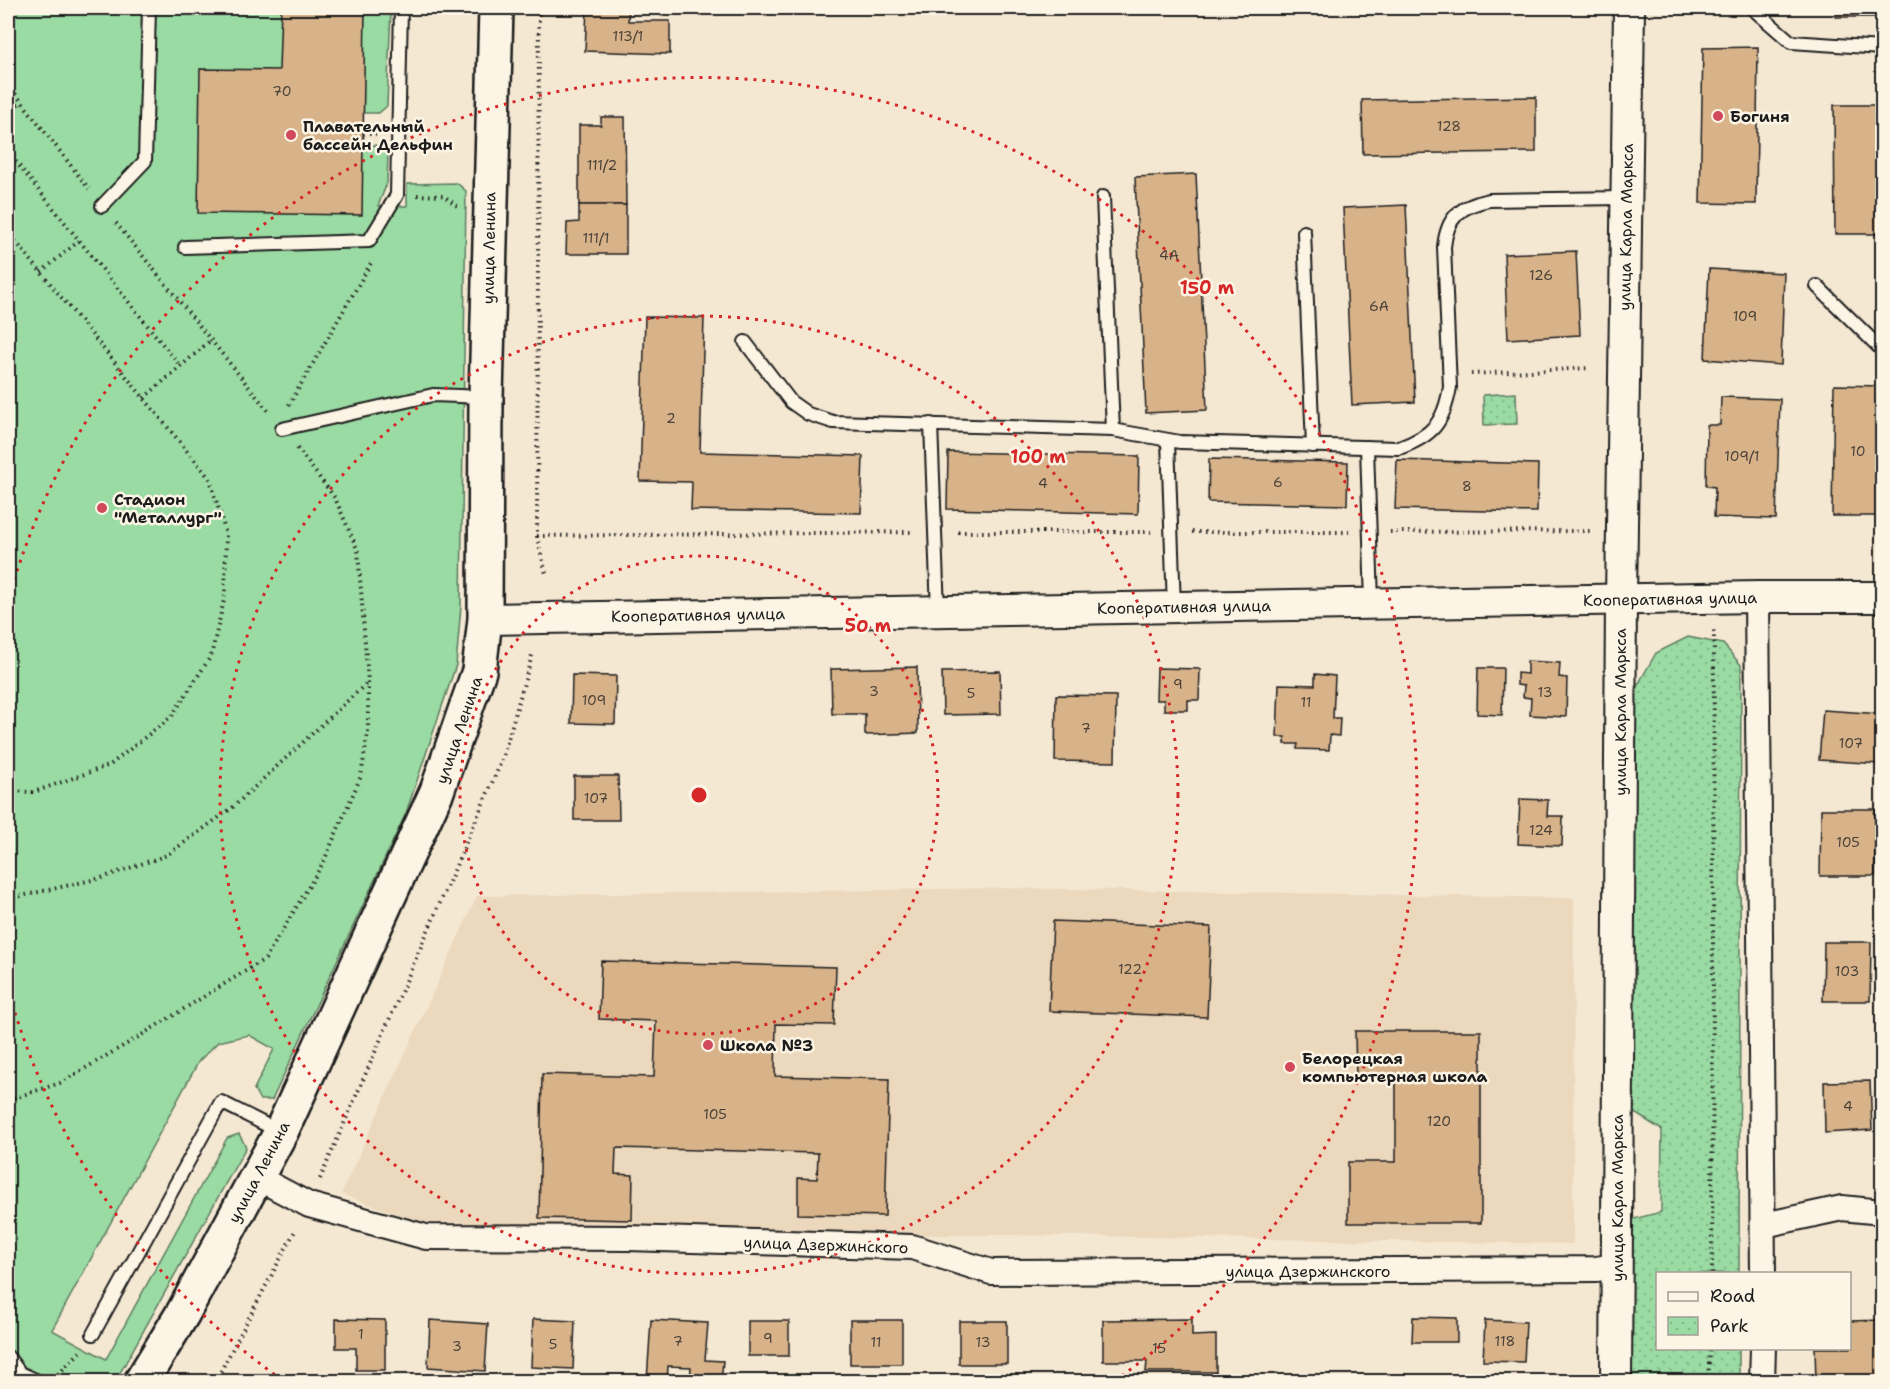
<svg xmlns="http://www.w3.org/2000/svg" width="1890" height="1389" viewBox="0 0 1890 1389" font-family="'Shantell Sans',sans-serif">
<defs>
<pattern id="park-dots" width="8" height="8" patternUnits="userSpaceOnUse" patternTransform="scale(1.5)"><rect width="8" height="8" fill="#9adaa3"/><path d="M2 2h.1M6 6h.1" fill="none" stroke="#84ba8c" stroke-width="1.8" stroke-linecap="round"/></pattern>
</defs>
<rect width="100%" height="100%" fill="#f5e8d3"/>
<filter id="ink" filterUnits="userSpaceOnUse"><feTurbulence type="fractalNoise" baseFrequency=".0167" numOctaves="2"/><feDisplacementMap in="SourceGraphic" scale="12" xChannelSelector="R" yChannelSelector="G"/><feConvolveMatrix kernelMatrix="1 2 1 2 8 2 1 2 1" color-interpolation-filters="sRGB"/></filter>
<g filter="url(#ink)">
<!-- built -->
<path fill="#ecd8bd" d="M1009,888L1574,898L1573,1244L1006,1235H906L420,1222L341,1194L477,896Z"/>
<!-- green -->
<path fill="#9adaa3" stroke="#5b7b60" stroke-width="1.5" d="M8,8H391L387,106L379,113H363L364,146L378,145L388,155L387,183L378,206H407V184L457,183L466,191L461,606L456,665L406,813L272,1100H260L254,1089L274,1049L249,1035L218,1042L199,1061L52,1330L106,1359L227,1138L239,1134L246,1147L116,1380L108,1381H8Z"/>
<!-- park -->
<g fill="url(#park-dots)" stroke="#5b7b60" stroke-width="1.5">
<path d="M1516,393L1517,424L1484,425L1483,395Z"/>
<path d="M1688,637L1723,644L1741,665L1739,1273L1658,1274V1348L1739,1349V1381H1632L1630,1220L1661,1212L1662,1130L1633,1112L1635,690L1656,653Z"/>
</g>
<!-- building -->
<g fill="#d8b38a" stroke="#1c1c1c" stroke-width="1.5">
<path d="M281,8H365L362,215L198,213L200,69L279,70Z"/>
<path d="M587,8H629L628,21H670V54L585,51Z"/>
<rect x="1835" y="8" width="47" height="9"/>
<path d="M1758,47L1756,204L1700,203L1703,48Z"/>
<path d="M1536,97V152L1363,154L1362,100Z"/>
<path d="M1834,105H1882V234H1835Z"/>
<path d="M601,117H625L626,205H579V125H601Z"/>
<path d="M1196,174L1207,410L1146,413L1135,177Z"/>
<path d="M579,205H626V254H566L567,223L579,222Z"/>
<path d="M1406,205L1415,402L1352,405L1343,208Z"/>
<path d="M1576,251L1580,335L1508,339L1504,254Z"/>
<path d="M1709,269L1784,273L1781,365L1705,359Z"/>
<path d="M645,317L704,318L700,452L863,456L861,513L691,510L692,482L640,481Z"/>
<path d="M1834,385L1882,386V516H1832Z"/>
<path d="M1721,397L1780,399L1776,519L1714,517L1715,487L1706,486L1707,425H1720Z"/>
<path d="M948,452L1139,456L1138,514L947,509Z"/>
<path d="M1209,459L1348,462L1347,505L1208,502Z"/>
<path d="M1397,460L1538,464L1537,512L1395,509Z"/>
<path d="M1527,661L1560,663L1559,677L1567,678L1566,717L1530,715L1531,698L1523,697L1524,686L1517,685V673L1527,674Z"/>
<path d="M917,667L918,733L865,735V714H832L831,669Z"/>
<path d="M1157,668L1200,669L1199,700H1188V710H1164V700H1156Z"/>
<path d="M1478,668H1503L1502,715L1477,714Z"/>
<path d="M1000,671L1001,714L943,715L942,672Z"/>
<path d="M1315,674L1335,676L1333,718H1340L1339,736L1330,735L1329,750L1297,749L1298,744H1285V737H1277L1279,684L1315,685Z"/>
<path d="M572,675L616,676L615,724L571,723Z"/>
<path d="M1056,695L1116,696L1115,762L1055,761Z"/>
<path d="M1823,710L1882,714L1880,764L1819,760Z"/>
<path d="M574,776H618L619,820H574Z"/>
<path d="M1520,799L1548,800L1547,816H1563L1562,846L1518,844Z"/>
<path d="M1821,809H1875V876H1820Z"/>
<path d="M1053,921L1211,927L1207,1017L1049,1011Z"/>
<path d="M1824,942H1871L1870,1001H1823Z"/>
<path d="M601,961L836,967L834,1025L776,1024L775,1076L889,1079L885,1216L798,1214V1178L817,1179L818,1153L616,1148L615,1174L633,1175L632,1220L539,1218L542,1074L654,1077L656,1021L599,1019Z"/>
<path d="M1355,1031H1481V1223H1348V1162H1396V1080H1356Z"/>
<path d="M1870,1081L1872,1130L1825,1133L1824,1082Z"/>
<path d="M1413,1317L1457,1318V1342H1412Z"/>
<path d="M336,1319L385,1320V1370H356V1348H336Z"/>
<path d="M533,1319L575,1321L573,1369L531,1367Z"/>
<path d="M1192,1319V1336L1216,1335V1372H1146L1147,1361H1103V1320Z"/>
<path d="M430,1320L488,1324L485,1371L428,1367Z"/>
<path d="M651,1320L708,1323L705,1360L723,1361L721,1382H690L691,1367L668,1366L667,1382L647,1381Z"/>
<rect x="850" y="1320" width="52" height="44"/>
<path d="M1485,1320L1526,1322L1524,1362L1483,1361Z"/>
<path d="M1882,1320V1382H1816L1815,1348H1850V1321Z"/>
<rect x="748" y="1321" width="41" height="35"/>
<rect x="959" y="1321" width="48" height="43"/>
</g>
<g fill="none" stroke-linecap="round" stroke-linejoin="round">
<defs>
<g id="service">
<path d="M1752,8L1791,42L1882,48"/>
<path d="M1103,197L1113,430"/>
<path d="M102,206L145,161L149,8"/>
<path d="M1304,232L1313,446"/>
<path d="M185,247L369,241L397,195L401,8"/>
<path d="M1817,286L1882,350"/>
<path d="M745,342L791,402L808,414L833,422L1113,430L1180,442L1399,448C1433,436 1444,422 1450,387L1444,247C1447,216 1461,206 1489,200L1626,198"/>
<path d="M931,424L938,612"/>
<path d="M282,429L433,395L485,397"/>
<path d="M1168,441L1174,607"/>
<path d="M1367,447L1372,603"/>
<path d="M93,1334L221,1102L280,1132"/>
<path d="M8,1357L20,1373L40,1382"/>
</g>
<g id="minor">
<path d="M1757,597L1763,1274"/>
<path d="M258,1178L309,1205L426,1237L628,1238L912,1247L991,1272L1596,1269L1617,1266"/>
<path d="M1764,1225L1842,1208L1882,1212"/>
<path d="M1762,1382L1763,1348"/>
</g>
<g id="tertiary">
<path d="M485,619L1757,597H1882"/>
<path d="M1616,1382L1621,600L1629,8"/>
</g>
<path id="secondary" d="M141,1382L183,1313L281,1132L437,791L479,671L485,619L486,398L496,8"/>
</defs>
<!-- service casing -->
<use href="#service" stroke="#1c1c1c" stroke-width="16"/>
<!-- minor casing -->
<use href="#minor" stroke="#1c1c1c" stroke-width="28"/>
<!-- tertiary casing -->
<use href="#tertiary" stroke="#1c1c1c" stroke-width="34"/>
<!-- secondary casing -->
<use href="#secondary" stroke="#1c1c1c" stroke-width="38"/>
<!-- path -->
<g stroke="#1c1c1c" stroke-width="4" stroke-dasharray="1.5 4.5" stroke-linecap="butt">
<path d="M539,8L537,536L546,574"/>
<path d="M8,84L89,189"/>
<path d="M8,112L21,102"/>
<path d="M363,134H376"/>
<path d="M8,152L181,367"/>
<path d="M417,195L444,196L457,206"/>
<path d="M116,223L270,413"/>
<path d="M8,232L210,479L226,534L225,596L211,656L172,716L110,765L34,792L8,791"/>
<path d="M41,272L79,241"/>
<path d="M1471,374L1590,368"/>
<path d="M144,398L211,340"/>
<path d="M289,405L371,263"/>
<path d="M958,532H1151"/>
<path d="M1192,532H1349"/>
<path d="M1390,532L1590,531"/>
<path d="M537,536L914,532"/>
<path d="M8,899L101,878L167,855L232,808L368,682"/>
<path d="M8,1100L60,1083L130,1042L265,959L323,863L361,776L368,732V682L358,551L335,498L297,448"/>
<path d="M320,1179L502,760L533,652"/>
<path d="M1712,1274L1714,629"/>
<path d="M58,1374L80,1352"/>
<path d="M215,1382L296,1229"/>
<path d="M1708,1382L1710,1348"/>
</g>
<!-- service -->
<use href="#service" stroke="#fcf5e5" stroke-width="12"/>
<!-- minor -->
<use href="#minor" stroke="#fcf5e5" stroke-width="24"/>
<!-- tertiary -->
<use href="#tertiary" stroke="#fcf5e5" stroke-width="30"/>
<!-- secondary -->
<use href="#secondary" stroke="#fcf5e5" stroke-width="33"/>
</g>
</g>
<!-- distance rings -->
<g fill="none" stroke="#d62828" stroke-width="3" stroke-dasharray="3 6">
<circle cx="699" cy="795" r="239"/>
<circle cx="699" cy="795" r="479"/>
<path d="M282 1380A718 718 0 0 1 9 993M9 597A718 718 0 1 1 1116 1380"/>
</g>
<!-- markers -->
<g fill="#d1495b" stroke="#fcf5e5" stroke-width="2">
<circle cx="1718" cy="116" r="6"/>
<circle cx="291" cy="135" r="6"/>
<circle cx="102" cy="508" r="6"/>
<circle cx="708" cy="1045" r="6"/>
<circle cx="1290" cy="1067" r="6"/>
</g>
<g text-anchor="middle" dominant-baseline="central" stroke-width="5" stroke-linejoin="round" paint-order="stroke">
<!-- number labels -->
<g font-size="14" fill="#4b4238">
<text x="628" y="36">113/1</text>
<text x="282" y="91">70</text>
<text x="1449" y="126">128</text>
<text x="602" y="165">111/2</text>
<text x="596" y="238">111/1</text>
<text x="1169" y="255">4А</text>
<text x="1541" y="275">126</text>
<text x="1379" y="306">6А</text>
<text x="1745" y="316">109</text>
<text x="671" y="418">2</text>
<text x="1858" y="451">10</text>
<text x="1742" y="456">109/1</text>
<text x="1278" y="482">6</text>
<text x="1043" y="483">4</text>
<text x="1467" y="486">8</text>
<text x="1178" y="684">9</text>
<text x="874" y="691">3</text>
<text x="1545" y="692">13</text>
<text x="971" y="693">5</text>
<text x="594" y="700">109</text>
<text x="1306" y="702">11</text>
<text x="1086" y="728">7</text>
<text x="1851" y="743">107</text>
<text x="596" y="798">107</text>
<text x="1541" y="830">124</text>
<text x="1848" y="842">105</text>
<text x="1130" y="969">122</text>
<text x="1847" y="971">103</text>
<text x="1848" y="1106">4</text>
<text x="715" y="1114">105</text>
<text x="1439" y="1121">120</text>
<text x="361" y="1334">1</text>
<text x="768" y="1338">9</text>
<text x="678" y="1341">7</text>
<text x="1505" y="1341">118</text>
<text x="876" y="1342">11</text>
<text x="983" y="1342">13</text>
<text x="553" y="1344">5</text>
<text x="457" y="1346">3</text>
<text x="1159" y="1348">15</text>
</g>
<!-- poi labels -->
<g font-size="16" font-weight="bold" fill="#1c1c1c" stroke="#fcf5e5" text-anchor="start">
<text x="1730" y="116">Богиня</text>
<text x="303" y="126">Плавательный<tspan x="303" dy="18">бассейн Дельфин</tspan></text>
<text x="114" y="499">Стадион<tspan x="114" dy="18">"Металлург"</tspan></text>
<text x="720" y="1045">Школа №3</text>
<text x="1302" y="1058">Белорецкая<tspan x="1302" dy="18">компьютерная школа</tspan></text>
</g>
<!-- street labels -->
<g font-size="16" fill="#1c1c1c" stroke="#fcf5e5">
<text transform="translate(1626 227) rotate(-89)">улица Карла Маркса</text>
<text transform="translate(489 248) rotate(-89)">улица Ленина</text>
<text transform="translate(1670 599) rotate(-1)">Кооперативная улица</text>
<text transform="translate(1184 607) rotate(-1)">Кооперативная улица</text>
<text transform="translate(698 615) rotate(-1)">Кооперативная улица</text>
<text transform="translate(1620 712) rotate(-90)">улица Карла Маркса</text>
<text transform="translate(459 730) rotate(-71)">улица Ленина</text>
<text transform="translate(259 1172) rotate(-62)">улица Ленина</text>
<text transform="translate(1617 1198) rotate(-90)">улица Карла Маркса</text>
<text transform="translate(826 1245) rotate(2)">улица Дзержинского</text>
<text x="1308" y="1271">улица Дзержинского</text>
</g>
</g>
<circle cx="699" cy="795" r="9" fill="#d62828" stroke="#fcf5e5" stroke-width="3"/>
<g font-size="18" text-anchor="middle" font-weight="bold" fill="#d62828" stroke="#fcf5e5" stroke-width="5" stroke-linejoin="round" paint-order="stroke">
<text x="1207" y="294">150 m</text>
<text x="1038" y="463">100 m</text>
<text x="868" y="632">50 m</text>
</g>
<!-- margin -->
<rect width="1890" height="1389" fill="none" stroke="#fcf5e5" stroke-width="30"/>
<rect x="15" y="15" width="1860" height="1359" fill="none" stroke="#1c1c1c" stroke-width="2" filter="url(#ink)"/>
<!-- legend -->
<rect x="1656" y="1272" width="195" height="78" fill="#fcf5e5" stroke="#a29e95" stroke-width="1.5"/>
<rect x="1668" y="1292" width="30" height="9" fill="#fcf5e5" stroke="#a29e95" stroke-width="1.5"/>
<text x="1710" y="1302" font-size="18" fill="#1c1c1c">Road</text>
<rect x="1668" y="1317" width="30" height="18" fill="url(#park-dots)" stroke="#a29e95" stroke-width="1.5"/>
<text x="1710" y="1332" font-size="18" fill="#1c1c1c">Park</text>
</svg>
